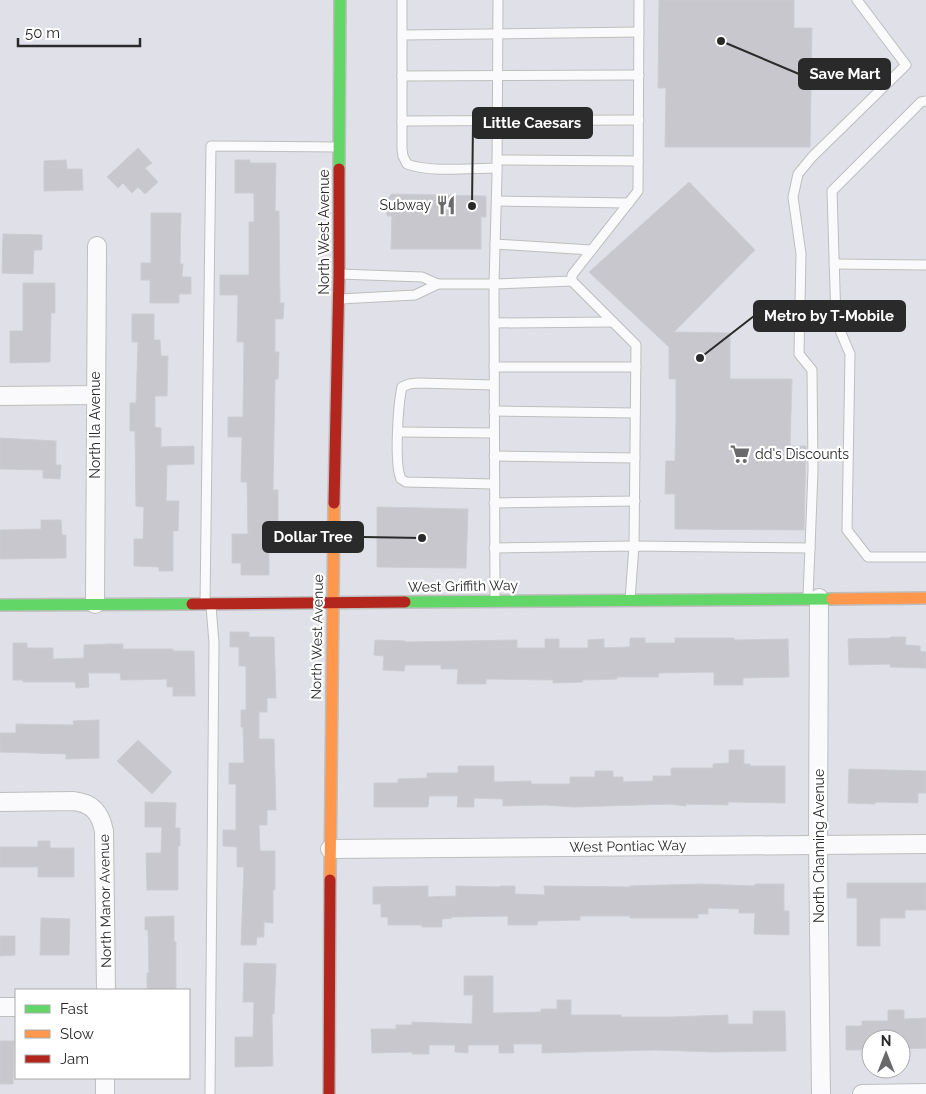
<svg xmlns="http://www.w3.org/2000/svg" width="926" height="1094" viewBox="0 0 926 1094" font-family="Raleway,sans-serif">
<rect width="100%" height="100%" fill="#e0e1e8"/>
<!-- building -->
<g fill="#c7c7cd" stroke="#cccdd3">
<path d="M659,0H794V28H812L810,147H665L666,88H658Z"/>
<path d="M138,148L152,163L145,168L158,182L145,194L138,187L132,193L123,183L118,188L107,177Z"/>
<path d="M66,160L67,169H82L83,190L44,191V161Z"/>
<path d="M235,160H250V163H276L275,211H279L280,303H284L283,319H275V352H279L278,379H275L273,490H278V551L269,550V575H241V563H232V534H248L247,482H241L242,437H228V417H243L244,342H237L238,295H220V275H249V222H254V193H235Z"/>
<path d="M689,182L755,250L674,332L730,333V379H792L790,446H806L804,530L675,529V494H665L666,461H675L676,419V379H669V347L589,272Z"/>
<path d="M392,194L486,196V217H481V249H391L392,216H387V199Z"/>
<path d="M151,213H181L180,264H183L182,277H191V294H179V303H150V280H141V263H151Z"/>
<path d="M3,234L42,235V250H34L33,274L2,273Z"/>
<path d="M23,283H55V313H51L50,362L10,363V331H23Z"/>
<path d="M132,314H154V340H160L161,356H168L167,396H155V427L161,428V447L194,446V464L167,465L166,501H179L178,531H173V571H159V567L134,566V539H143L144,507L136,506L135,431H130V403H136L138,342H132Z"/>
<path d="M0,438L56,441V465H61L60,479L43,478V470L0,469Z"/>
<path d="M377,507L468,509L466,568L377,567Z"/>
<path d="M41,520H61L62,535H66V558L0,559V530L41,529Z"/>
<path d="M230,632H249V637H274L276,698H267V712H259V739H274L276,810H267V825H259L260,851H275V890H273V923L264,922V937H257L256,945H241L244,867H237V847L223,846V830H236V784H229V763H244L243,727H241V710H246V666H239V647H230Z"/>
<path d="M891,637H906L905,645L920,646V651L926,652V668L890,667V664L849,665L848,639L891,638Z"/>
<path d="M630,638H645V643H675V638H734V640L788,639L789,677L743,678V685H714V672L659,673L658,677H617V679L582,680L583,682L553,683V680L486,679V684H457L458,669H441V665H405L404,671L383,670L384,656L374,655L375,640L405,641V642L517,640V648H545V639H559V648H588V640L604,639V648L630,647Z"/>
<path d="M13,643H27V648H53V659L84,658V645L109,644H123V649H173V651H194L195,696H173V687H167V679L121,680L120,673H88L89,687L76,688L75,682H23V680H13Z"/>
<path d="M99,720V758L66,759V754L0,752V733H16V724L74,725L73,721Z"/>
<path d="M138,740L172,772L152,794L117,761Z"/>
<path d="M729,750H744V764H750V766H785V803L728,802V805L686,804V806L670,804L573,807L546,805L503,806V799L474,798V807H457L458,796H429L428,807H374V783H398V779L427,778V773H458V766H494V782L531,781V784H570V777H595V771H613V777H623V782L653,781V776H671V768H713V764L729,763Z"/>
<path d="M849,769L926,771V793H918V803L875,802V804L848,803Z"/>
<path d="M145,802L176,803L175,828H180V846H178V890H147L146,853H161L162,827H145Z"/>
<path d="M38,841H50V848H74V877H38V867H0V847H38Z"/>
<path d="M847,883H926V910H905V918H880V946H857V898H847Z"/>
<path d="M700,884L755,886V884H784V911H789V935L754,934L755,913H739V909L708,908V914H698V918H630V916H580V920L538,921L537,925H508V916L451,917L452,918L442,919V927H422V925H388V917H381V904H373V887L428,886V897L456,896V886L500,887V886H515V894L545,895L544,886L630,887V886Z"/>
<path d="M174,916V942H176V990H147V973H149L148,930H145V917Z"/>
<path d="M41,918L70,919L69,955H40Z"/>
<path d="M0,936H15V955L0,956Z"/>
<path d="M244,963L276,964L274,1014H272L273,1066L235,1067V1037H253L254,1002H243Z"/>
<path d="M464,976H493V1013L541,1012V1009H557V1000H571V1015H621V1017H671L728,1015V1024H753V1011H785L786,1051L714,1052L655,1050L542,1053V1044H513L514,1053H499V1045H468V1053L455,1052V1045H429V1054H412V1052L372,1053L371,1029H396V1025H412V1022L472,1024L473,995H464Z"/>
<path d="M888,1010H904V1019L926,1018V1048L901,1049V1039H871V1050H846V1026H862V1021H888Z"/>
<path d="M0,1041H14L13,1084H0Z"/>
</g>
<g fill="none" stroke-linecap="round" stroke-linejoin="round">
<defs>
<g id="lane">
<path d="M402,0V149L403,156L407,164C430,173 472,168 497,168"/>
<path d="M498,0L497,175L494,284L572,281"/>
<path d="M402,35L639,32"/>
<path d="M402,76L639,75"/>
<path d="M926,101L921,102L832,191L836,321L850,354L847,530L868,557H926"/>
<path d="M402,121L639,120"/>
<path d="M497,160L638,161"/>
<path d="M497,201L629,203"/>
<path d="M495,244L591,250"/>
<path d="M834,264L926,265"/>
<path d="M340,274L422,277L438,284H494L495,600"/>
<path d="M340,299L415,295L438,284"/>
<path d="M494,323L613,322"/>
<path d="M494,367H636"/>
<path d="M494,385L418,383L409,384L402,387C398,405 394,464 401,479L406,482L494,484"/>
<path d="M494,411L635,413"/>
<path d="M399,432L494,433"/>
<path d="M494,456L635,458"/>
<path d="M494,503L635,501"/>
<path d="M494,548L634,546L810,548L808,597"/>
<path d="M810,548L813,470L812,370L799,354L801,254L793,197L798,174L812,157L906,65L857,0"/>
<path d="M630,600L634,546L636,345L572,281V275L638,191L639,0"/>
<path d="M205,603L211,146L338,147"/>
<path d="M210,1094L214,643L211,606"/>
</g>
<g id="street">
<path d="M0,396L95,395"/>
<path d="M819,598L818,844L821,1094"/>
<path d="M95,604L97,246"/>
<path d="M0,802L73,801C92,803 100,812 104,831L106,990"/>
<path d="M330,849L926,844"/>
<path d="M0,1007H16"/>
<path d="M105,1094V1078"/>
<path d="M862,1094L926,1093"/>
</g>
<g id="fast">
<path d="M339,169L340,0"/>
<path d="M405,602L832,599"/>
<path d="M0,605L192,604"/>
</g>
<g id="slow">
<path d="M832,599L926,598"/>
<path d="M330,880L334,503"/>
</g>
<g id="jam">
<path d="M334,503L339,274V169"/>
<path d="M192,604L405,602"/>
<path d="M329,1094L330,880"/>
</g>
</defs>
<!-- lane casing -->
<use href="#lane" stroke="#bebebe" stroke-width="11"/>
<!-- street casing -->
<use href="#street" stroke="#bebebe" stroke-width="20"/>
<!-- fast casing -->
<use href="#fast" stroke="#bebebe" stroke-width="14"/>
<!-- slow casing -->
<use href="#slow" stroke="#bebebe" stroke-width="14"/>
<!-- jam casing -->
<use href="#jam" stroke="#bebebe" stroke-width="14"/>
<!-- lane -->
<use href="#lane" stroke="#fafafc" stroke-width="9"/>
<!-- street -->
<use href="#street" stroke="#fafafc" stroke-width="18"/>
<!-- fast -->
<use href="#fast" stroke="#63d668" stroke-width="11"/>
<!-- slow -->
<use href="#slow" stroke="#ff974d" stroke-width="11"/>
<!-- jam -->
<use href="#jam" stroke="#b3261e" stroke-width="11"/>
</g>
<!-- icons -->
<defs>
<symbol id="restaurant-bare" viewBox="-9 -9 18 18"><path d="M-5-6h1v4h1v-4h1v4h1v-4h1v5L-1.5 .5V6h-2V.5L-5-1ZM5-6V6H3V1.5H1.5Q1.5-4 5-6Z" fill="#6a6a6c" stroke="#fff" stroke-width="2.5" paint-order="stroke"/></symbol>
<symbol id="supermarket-bare" viewBox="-9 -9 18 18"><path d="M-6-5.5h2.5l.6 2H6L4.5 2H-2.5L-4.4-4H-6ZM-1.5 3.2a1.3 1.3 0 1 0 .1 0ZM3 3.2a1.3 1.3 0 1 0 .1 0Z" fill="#6a6a6c" stroke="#fff" stroke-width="2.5" paint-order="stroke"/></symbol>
</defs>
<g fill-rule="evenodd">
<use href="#restaurant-bare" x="432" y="191" width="28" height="28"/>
<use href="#supermarket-bare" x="726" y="440" width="28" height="28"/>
</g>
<g text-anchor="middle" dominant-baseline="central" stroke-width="4.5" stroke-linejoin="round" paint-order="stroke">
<!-- poi labels -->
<g font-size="14" fill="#2a2a2a" stroke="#fff" text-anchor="end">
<text x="431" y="205">Subway</text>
<text x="755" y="454" text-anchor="start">dd's Discounts</text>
</g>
<!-- street labels -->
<g font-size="14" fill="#2a2a2a" stroke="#fff">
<text transform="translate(324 232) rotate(-90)">North West Avenue</text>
<text transform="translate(95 425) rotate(-90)">North Ila Avenue</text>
<text transform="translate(463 586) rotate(-1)">West Griffith Way</text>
<text transform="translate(317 637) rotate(-89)">North West Avenue</text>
<text transform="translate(628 846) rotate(-1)">West Pontiac Way</text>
<text transform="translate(819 846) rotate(-90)">North Channing Avenue</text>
<text transform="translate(105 901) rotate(-91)">North Manor Avenue</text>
</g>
</g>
<!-- callouts -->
<path fill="none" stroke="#2a2a2a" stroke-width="2" d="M721 41L799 74M472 206L473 123M700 358L754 316M422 538L363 537"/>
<g fill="#2a2a2a" stroke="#fff" stroke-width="2">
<circle cx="721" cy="41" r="5"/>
<circle cx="472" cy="206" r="5"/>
<circle cx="700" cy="358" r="5"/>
<circle cx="422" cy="538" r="5"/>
</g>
<g fill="#2a2a2a" stroke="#2a2a2a" stroke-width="2">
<rect x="799" y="59" width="91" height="30" rx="5"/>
<rect x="473" y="108" width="119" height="30" rx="5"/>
<rect x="754" y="301" width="151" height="30" rx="5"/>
<rect x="263" y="522" width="100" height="30" rx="5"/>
</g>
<g font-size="15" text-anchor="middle" font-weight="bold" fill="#fff">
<text x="845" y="79">Save Mart</text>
<text x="532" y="128">Little Caesars</text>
<text x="829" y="321">Metro by T-Mobile</text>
<text x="313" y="542">Dollar Tree</text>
</g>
<!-- legend -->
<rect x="15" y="989" width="175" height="90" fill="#ffffff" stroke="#aaaaaa"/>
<rect x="25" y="1005" width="25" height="8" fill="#63d668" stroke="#aaaaaa"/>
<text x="60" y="1014" font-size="15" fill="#2a2a2a">Fast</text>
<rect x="25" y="1030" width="25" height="8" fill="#ff974d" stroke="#aaaaaa"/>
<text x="60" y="1039" font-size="15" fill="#2a2a2a">Slow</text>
<rect x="25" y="1055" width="25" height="8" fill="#b3261e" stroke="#aaaaaa"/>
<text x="60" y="1064" font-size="15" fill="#2a2a2a">Jam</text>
<!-- north arrow -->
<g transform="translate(886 1054)"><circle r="24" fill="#ffffff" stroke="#aaaaaa"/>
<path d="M0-4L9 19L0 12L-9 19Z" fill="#6a6a6c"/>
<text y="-8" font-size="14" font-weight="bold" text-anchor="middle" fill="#2a2a2a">N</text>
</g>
<!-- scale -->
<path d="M18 38v8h122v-8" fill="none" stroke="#2a2a2a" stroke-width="2.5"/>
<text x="25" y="38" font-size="15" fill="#2a2a2a" stroke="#ffffff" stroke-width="4" paint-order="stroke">50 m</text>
</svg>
